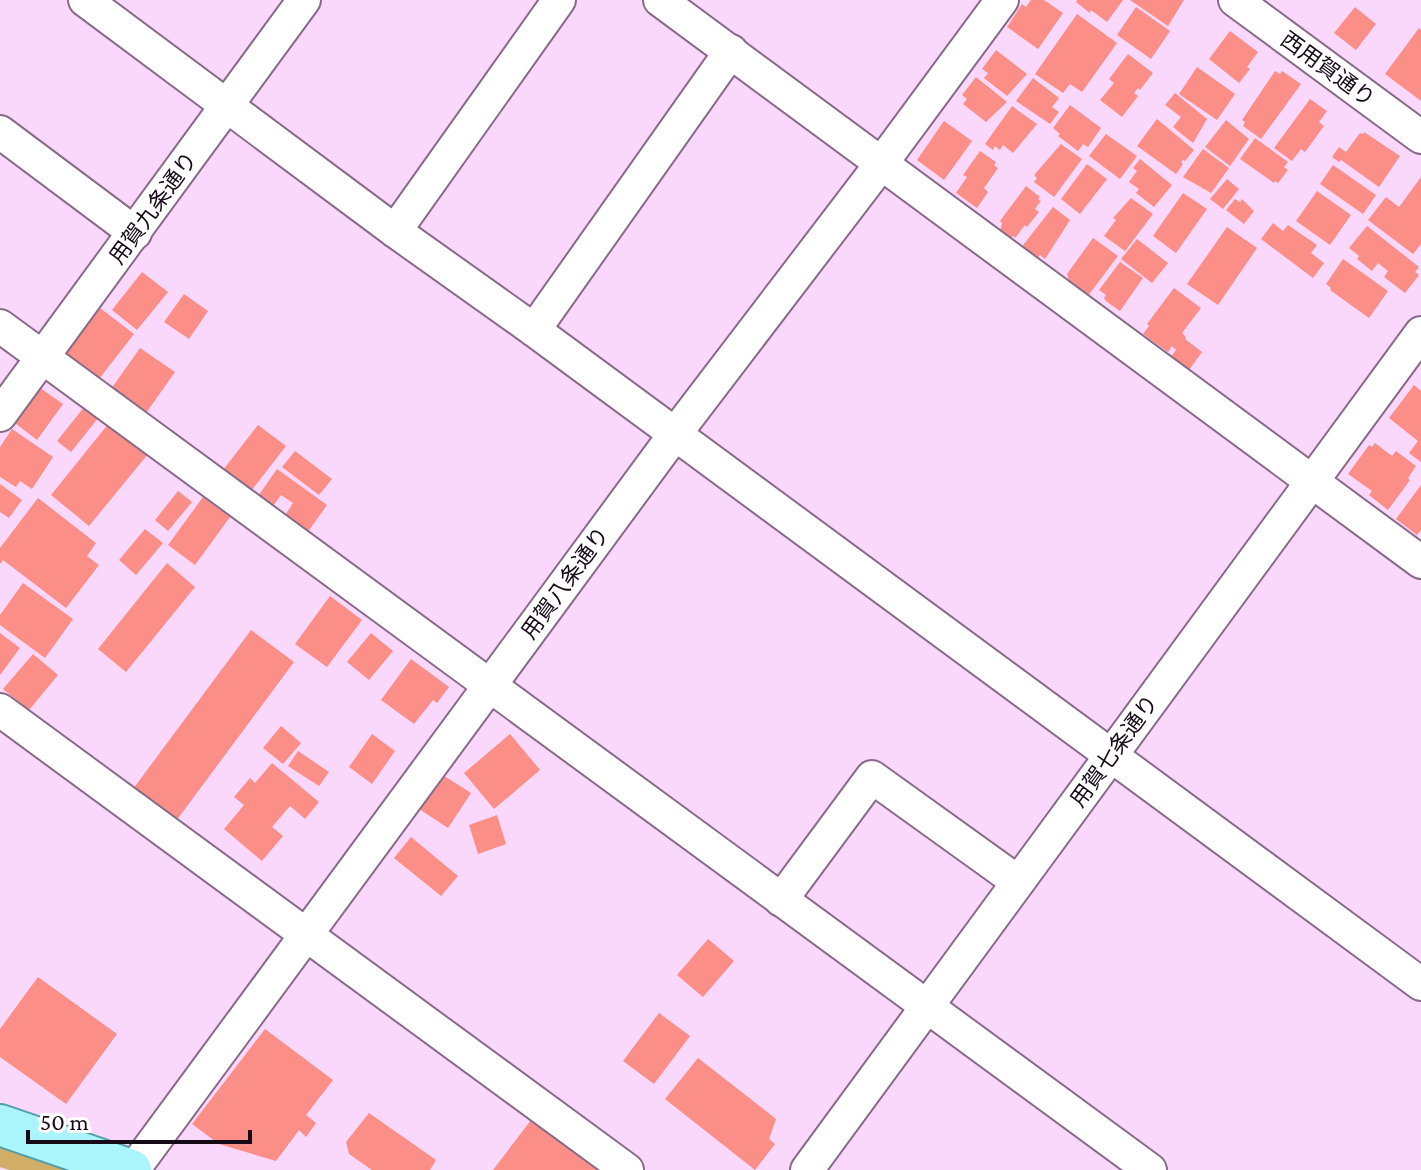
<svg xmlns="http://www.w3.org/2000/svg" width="1421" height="1170" viewBox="0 0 1421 1170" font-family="'Crimson Pro','Noto Sans JP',serif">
<rect width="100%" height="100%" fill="#fad8fc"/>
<!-- green -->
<path fill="#d0ae68" d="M0,1146L70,1170H9L0,1167Z"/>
<!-- building -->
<g fill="#fb8e86">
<path d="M1031,0H1044L1063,13L1038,49L1007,27L1022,4L1026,7Z"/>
<path d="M1077,0H1123L1107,22L1091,10L1090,13L1076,2Z"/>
<path d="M1130,0H1184L1168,26Z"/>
<path d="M1136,7L1170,31L1151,59L1117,35Z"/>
<path d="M1355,7L1376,24L1356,50L1334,33Z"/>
<path d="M1077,14L1117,43L1082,92L1070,84L1063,93L1035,74Z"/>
<path d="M1419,28L1421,30V101L1385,74Z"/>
<path d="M1230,31L1258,52L1247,67L1250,69L1239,83L1209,59Z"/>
<path d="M996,50L1027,74L1007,96L984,78L988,73L982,69Z"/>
<path d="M1128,54L1153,73L1140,90L1138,88L1134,93L1138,96L1122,117L1100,100L1114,83L1109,79Z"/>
<path d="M1197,67L1235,94L1217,120L1179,94Z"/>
<path d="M1275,71L1280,74L1282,71L1301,84L1261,139L1243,126L1245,122L1242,120Z"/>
<path d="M976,77L1007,102L986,122L963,104L967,99L962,95Z"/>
<path d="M1033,78L1059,98L1052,107L1059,112L1050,124L1016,101Z"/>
<path d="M1175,93L1207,119L1193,143L1173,127L1181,117L1165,105Z"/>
<path d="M1310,99L1327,111L1319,122L1324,126L1305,152L1301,149L1292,161L1274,148Z"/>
<path d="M1070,105L1101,128L1088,147L1083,144L1078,151L1058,136L1060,134L1053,128Z"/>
<path d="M1012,106L1037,124L1013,153L1003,145L1000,150L995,146L993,150L985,144Z"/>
<path d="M1157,119L1194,150L1185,161L1183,160L1181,162L1183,164L1176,174L1137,146Z"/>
<path d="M1226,120L1249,139L1230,166L1205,147Z"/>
<path d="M944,121L972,141L944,180L917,160Z"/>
<path d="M1364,132L1400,156L1379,187L1341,160L1339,162L1332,157L1339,147L1346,152L1360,133L1363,134Z"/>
<path d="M1106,134L1137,156L1120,179L1089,156Z"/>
<path d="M1255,138L1288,162L1284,167L1288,170L1278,183L1275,181L1274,183L1240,159Z"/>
<path d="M1061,144L1082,159L1054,197L1034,182L1037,178L1034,175Z"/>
<path d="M1203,149L1229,168L1211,193L1183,177Z"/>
<path d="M980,151L996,162L994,165L998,168L984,188L988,192L977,208L956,193L967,177L963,175Z"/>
<path d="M1140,159L1172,185L1154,207L1136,193L1139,189L1129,182L1137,171L1133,168Z"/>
<path d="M1087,164L1107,179L1080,214L1061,199Z"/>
<path d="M1333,165L1376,195L1363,214L1320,184Z"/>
<path d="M1421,177V244L1413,254L1368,220L1386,197L1399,207Z"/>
<path d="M1227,179L1239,189L1223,209L1210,199Z"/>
<path d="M1026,186L1040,197L1038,199L1041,201L1035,209L1039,212L1027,227L1025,225L1015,238L1013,236L1010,239L1000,232L1002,223L1000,221Z"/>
<path d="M1317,191L1351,215L1330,245L1296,221Z"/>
<path d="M1183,193L1207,209L1176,253L1153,236Z"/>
<path d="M1131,198L1153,214L1125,251L1104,236L1116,220L1113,218Z"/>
<path d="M1235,199L1240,202L1242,199L1254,211L1244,224L1226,210Z"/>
<path d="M1053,207L1070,220L1045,259L1040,255L1036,260L1020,249Z"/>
<path d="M1273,223L1283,231L1288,225L1317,245L1311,253L1324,263L1313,278L1261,239Z"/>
<path d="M1367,226L1419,267L1415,272L1419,275L1405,293L1384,277L1388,271L1378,263L1372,271L1357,259L1359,256L1349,248Z"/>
<path d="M1227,227L1257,248L1218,305L1187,284Z"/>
<path d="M1093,238L1118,256L1087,297L1070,284L1067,274Z"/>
<path d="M1137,239L1168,263L1152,283L1121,259Z"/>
<path d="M1343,259L1388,291L1369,318L1330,290L1331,288L1326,284Z"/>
<path d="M1120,262L1143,278L1120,311L1106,301L1104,298L1106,295L1099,290Z"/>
<path d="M142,272L168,292L137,330L112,310Z"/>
<path d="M1174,288L1201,308L1182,333L1186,337L1185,339L1202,352L1189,370L1171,357L1176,350L1172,346L1168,352L1143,334L1149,326L1147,324Z"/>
<path d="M184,294L208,311L189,339L164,322Z"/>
<path d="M100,308L134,334L99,379L66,353Z"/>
<path d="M140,348L175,372L146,413L111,389Z"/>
<path d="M1414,385L1421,391V462L1409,453L1418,441L1389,418Z"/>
<path d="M40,388L63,404L37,440L15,423Z"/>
<path d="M85,406L99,417L71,452L57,441Z"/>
<path d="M109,423L148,454L89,526L51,495Z"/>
<path d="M258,425L286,446L251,491L223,470Z"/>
<path d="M12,429L53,457L32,489L20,481L16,487L0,477V447Z"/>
<path d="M1375,443L1392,456L1396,451L1416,466L1408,478L1410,480L1388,510L1369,495L1372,491L1348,474L1369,445L1372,447Z"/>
<path d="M295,451L332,479L319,495L282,467Z"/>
<path d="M277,469L327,505L307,533L284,517L293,503L281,495L270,510L256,499Z"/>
<path d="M0,484L22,500L9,518L0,512Z"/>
<path d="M1421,485V530L1417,535L1396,519Z"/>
<path d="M178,491L192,502L168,531L155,520Z"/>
<path d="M203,497L230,517L195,565L168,545Z"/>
<path d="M38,498L96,543L87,556L99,565L66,608L3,560L0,564V548Z"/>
<path d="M145,529L163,543L136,575L119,560Z"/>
<path d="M167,563L195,587L126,672L98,649Z"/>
<path d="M23,583L73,619L45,658L0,625V615Z"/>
<path d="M330,596L362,620L327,667L295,644Z"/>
<path d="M251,630L294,662L176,821L133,789Z"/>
<path d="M0,633L20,648L0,675Z"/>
<path d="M371,633L393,651L369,680L347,662Z"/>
<path d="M33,654L58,675L29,710L3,689Z"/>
<path d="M411,659L449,687L437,703L433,700L414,724L381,700Z"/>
<path d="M281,726L301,743L283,764L263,748Z"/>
<path d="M372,734L395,751L372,784L349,767Z"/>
<path d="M510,734L540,770L494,809L464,773Z"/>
<path d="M298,751L329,772L319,786L288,766Z"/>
<path d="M272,763L319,802L305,819L290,806L272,827L283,836L262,861L224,829L244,805L234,797L250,778L255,783Z"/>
<path d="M438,772L471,793L448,828L416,807Z"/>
<path d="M497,815L506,844L478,854L469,825Z"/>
<path d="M411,837L458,876L441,896L394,858Z"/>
<path d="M708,939L734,961L703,997L677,975Z"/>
<path d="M38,977L117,1034L66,1104L0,1057V1029Z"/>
<path d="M659,1013L690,1036L654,1084L623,1061Z"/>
<path d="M265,1029L333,1080L306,1115L316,1123L306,1137L299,1130L276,1161L219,1144L192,1124Z"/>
<path d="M698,1058L776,1119L769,1139L775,1144L755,1170L665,1099Z"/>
<path d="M369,1113L436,1160L430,1170H372L349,1154L346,1142Z"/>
<path d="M531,1120L600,1170H493Z"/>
</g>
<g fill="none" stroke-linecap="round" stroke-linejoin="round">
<defs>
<g id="minor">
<path d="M85,0L395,231L534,330L1421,984"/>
<path d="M660,0L1421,562"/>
<path d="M1235,0L1421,137"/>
<path d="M0,132L135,233"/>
<path d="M395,231L559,0"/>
<path d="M0,326L1150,1170"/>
<path d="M534,330L731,51"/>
<path d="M0,415L304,0"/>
<path d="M0,710L627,1170"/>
<path d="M781,900L872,777L1018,882"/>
<path d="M133,1170L675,434L881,164L1002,0"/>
<path d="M807,1170L1421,333"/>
</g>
<path id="major" d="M0,1125L131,1170"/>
</defs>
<!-- minor casing -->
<use href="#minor" stroke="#886a89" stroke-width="36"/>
<!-- major casing -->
<use href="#major" stroke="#519daa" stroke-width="44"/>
<!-- minor -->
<use href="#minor" stroke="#fff" stroke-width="32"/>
<!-- major -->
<use href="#major" stroke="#aaf4fb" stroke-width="40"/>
</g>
<g text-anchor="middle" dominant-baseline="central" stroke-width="6" stroke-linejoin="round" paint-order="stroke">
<!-- street labels -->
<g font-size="22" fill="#150a16" stroke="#fff">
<text transform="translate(1328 69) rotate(36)">西用賀通り</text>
<text transform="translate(153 208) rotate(-54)">用賀九条通り</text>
<text transform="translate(565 583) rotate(-54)">用賀八条通り</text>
<text transform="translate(1114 751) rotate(-54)">用賀七条通り</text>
</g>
</g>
<!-- scale -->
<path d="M28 1130v12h222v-12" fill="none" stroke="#150a16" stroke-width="4"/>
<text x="40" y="1130" font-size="24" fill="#150a16" stroke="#ffffff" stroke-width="6" paint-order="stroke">50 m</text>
</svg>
